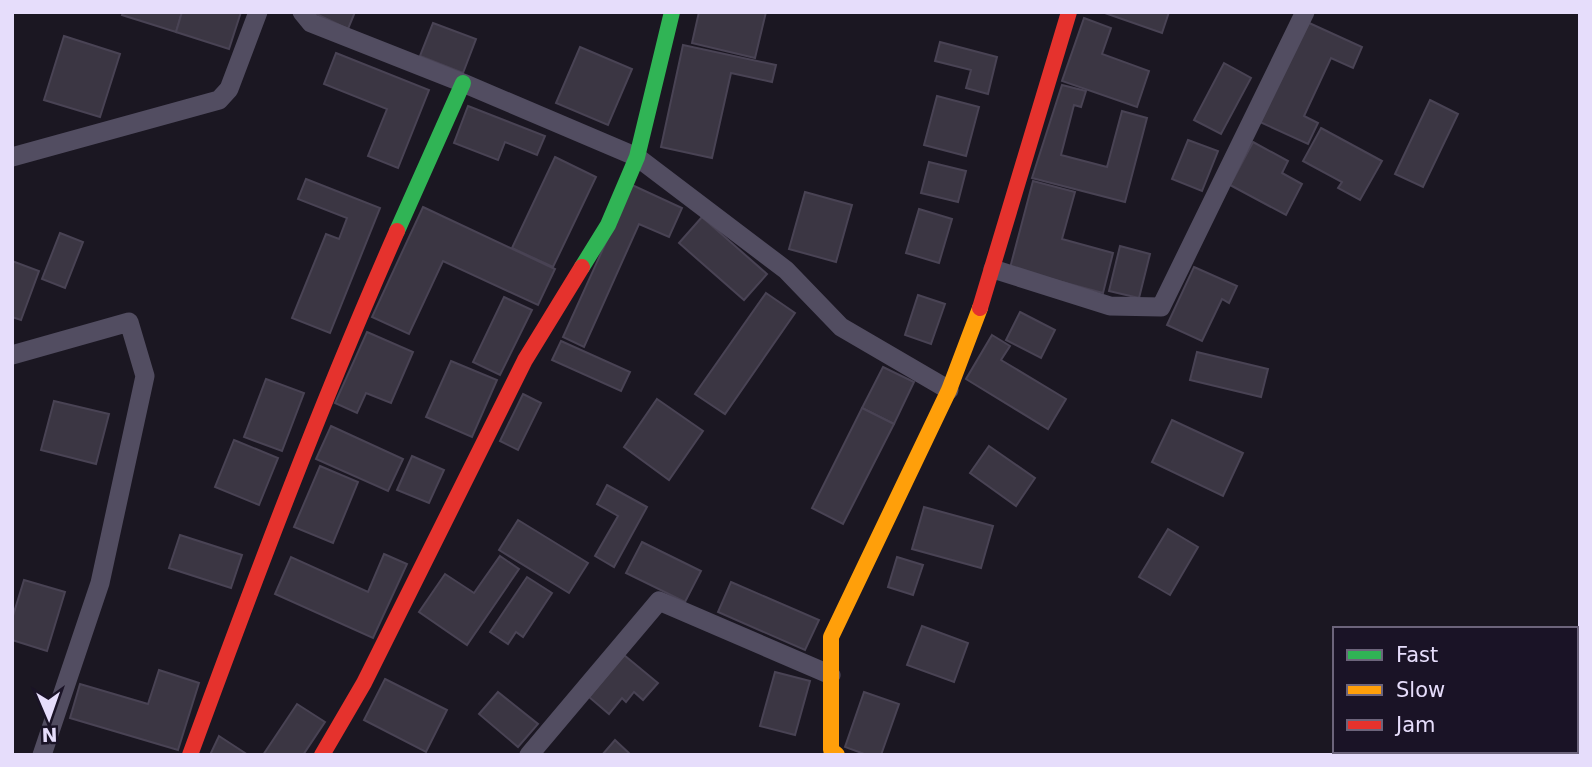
<svg xmlns="http://www.w3.org/2000/svg" width="1592" height="767" viewBox="0 0 1592 767" font-family="'DejaVu Sans',sans-serif">
<rect width="100%" height="100%" fill="#1b1722"/>
<!-- building -->
<g fill="#3b3643" stroke="#494354" stroke-width="2">
<path d="M123,12H182L176,32L122,15Z"/>
<path d="M182,12H241L229,49L176,32Z"/>
<path d="M312,12H355L348,29Z"/>
<path d="M699,12H766L755,58L692,43Z"/>
<path d="M1102,12H1169L1162,33Z"/>
<path d="M1084,18L1111,28L1102,54L1149,71L1137,107L1062,81Z"/>
<path d="M1307,22L1362,47L1353,68L1331,58L1304,116L1318,123L1308,144L1260,122Z"/>
<path d="M433,23L476,39L463,73L420,56Z"/>
<path d="M64,36L120,54L100,117L44,100Z"/>
<path d="M940,42L997,57L988,94L966,88L971,70L935,61Z"/>
<path d="M683,45L776,65L772,82L731,73L712,158L661,147Z"/>
<path d="M580,47L632,69L608,125L556,103Z"/>
<path d="M336,53L429,90L398,168L368,156L387,109L324,84Z"/>
<path d="M1224,63L1251,78L1221,134L1194,120Z"/>
<path d="M1062,85L1086,91L1081,107L1074,105L1061,155L1107,167L1122,111L1147,118L1125,202L1032,178Z"/>
<path d="M937,96L979,107L966,156L924,145Z"/>
<path d="M1430,100L1458,114L1423,187L1395,174Z"/>
<path d="M468,106L545,136L537,155L505,142L498,160L454,143Z"/>
<path d="M1321,128L1382,161L1360,200L1338,188L1342,182L1303,161Z"/>
<path d="M1188,140L1218,151L1202,191L1172,179Z"/>
<path d="M1253,142L1288,161L1282,173L1302,184L1286,215L1230,185Z"/>
<path d="M555,157L596,177L553,267L512,248Z"/>
<path d="M929,162L966,171L958,202L921,193Z"/>
<path d="M306,179L380,208L330,333L292,318L326,234L339,239L347,218L298,199Z"/>
<path d="M1033,181L1075,192L1062,239L1113,253L1103,293L1010,268Z"/>
<path d="M632,185L682,208L669,237L639,224L584,347L563,337Z"/>
<path d="M805,192L852,205L836,262L789,249Z"/>
<path d="M423,207L555,269L538,305L443,261L409,334L372,317Z"/>
<path d="M919,209L952,219L939,263L906,253Z"/>
<path d="M702,217L767,274L744,300L679,243Z"/>
<path d="M60,233L83,242L65,288L42,279Z"/>
<path d="M1120,246L1150,254L1139,298L1109,291Z"/>
<path d="M12,261L39,271L21,320L12,317Z"/>
<path d="M1194,267L1237,286L1229,303L1222,299L1202,341L1167,325Z"/>
<path d="M766,293L795,313L725,414L695,394Z"/>
<path d="M918,295L945,304L931,344L905,335Z"/>
<path d="M504,297L532,310L500,375L473,362Z"/>
<path d="M1020,312L1055,330L1041,358L1006,340Z"/>
<path d="M367,332L413,352L391,403L366,393L357,413L335,403Z"/>
<path d="M992,335L1010,346L1001,360L1066,399L1048,429L966,379Z"/>
<path d="M561,341L630,372L621,391L552,360Z"/>
<path d="M1197,352L1268,369L1261,397L1190,380Z"/>
<path d="M451,361L497,380L472,437L426,417Z"/>
<path d="M883,367L914,382L894,424L862,408Z"/>
<path d="M266,379L304,393L282,451L244,437Z"/>
<path d="M523,394L541,403L518,450L500,441Z"/>
<path d="M657,399L703,431L669,480L624,447Z"/>
<path d="M54,401L109,414L96,464L41,450Z"/>
<path d="M862,408L894,424L843,524L812,508Z"/>
<path d="M1172,420L1243,453L1223,496L1152,462Z"/>
<path d="M331,426L403,459L388,491L316,459Z"/>
<path d="M234,440L278,458L259,505L215,487Z"/>
<path d="M989,446L1035,478L1016,506L970,473Z"/>
<path d="M412,456L444,470L429,503L397,490Z"/>
<path d="M320,466L358,482L333,543L294,527Z"/>
<path d="M607,485L647,507L614,567L595,556L618,516L597,504Z"/>
<path d="M924,507L993,526L981,568L912,549Z"/>
<path d="M518,520L588,563L569,593L499,550Z"/>
<path d="M1168,529L1198,547L1170,595L1139,577Z"/>
<path d="M180,535L242,555L231,588L169,568Z"/>
<path d="M642,542L701,571L685,602L626,573Z"/>
<path d="M384,554L407,564L373,638L275,594L291,557L368,592Z"/>
<path d="M500,556L519,569L467,645L419,612L445,574L474,593Z"/>
<path d="M897,557L923,565L913,595L888,587Z"/>
<path d="M527,577L552,593L523,637L516,632L508,644L490,632Z"/>
<path d="M24,580L65,592L47,651L12,640V619Z"/>
<path d="M731,582L819,620L805,650L718,612Z"/>
<path d="M922,626L968,643L954,682L907,665Z"/>
<path d="M624,655L658,683L643,700L634,692L626,702L622,698L609,714L589,697Z"/>
<path d="M159,670L199,683L178,750L70,718L80,684L148,704Z"/>
<path d="M775,672L810,681L795,735L760,726Z"/>
<path d="M385,679L447,710L426,752L364,720Z"/>
<path d="M498,692L538,724L518,747L479,714Z"/>
<path d="M864,692L899,704L881,755H867L845,747Z"/>
<path d="M297,704L325,722L303,755H263Z"/>
<path d="M219,736L248,755H210Z"/>
<path d="M615,740L631,755H602Z"/>
</g>
<g fill="none" stroke-linecap="round" stroke-linejoin="round">
<!-- street -->
<g stroke="#524d61" stroke-width="19">
<path d="M302,12L311,23L463,83L637,157L786,270L841,327L949,390"/>
<path d="M12,157L219,100L229,89L258,12"/>
<path d="M993,269L1110,306L1161,307L1305,12"/>
<path d="M12,355L129,322L145,376L100,583L42,755"/>
<path d="M529,755L659,601L831,675"/>
</g>
<!-- fast -->
<g stroke="#30b455" stroke-width="16">
<path d="M397,231L463,83"/>
<path d="M582,267L608,225L637,157L672,12"/>
</g>
<!-- slow -->
<path stroke="#ff9f0a" stroke-width="16" d="M837,755L831,750V637L949,390L980,308"/>
<!-- jam -->
<g stroke="#e5322d" stroke-width="16">
<path d="M980,308L1069,12"/>
<path d="M190,755C255,578 321,403 397,231"/>
<path d="M322,755L364,683L525,360L582,267"/>
</g>
</g>
<!-- border -->
<rect width="1592" height="767" fill="none" stroke="#e6ddfb" stroke-width="28"/>
<!-- legend -->
<rect x="1333" y="627" width="245" height="126" fill="#1a1326" stroke="#6c647b" stroke-width="2"/>
<rect x="1347" y="650" width="35" height="10" fill="#30b455" stroke="#6c647b" stroke-width="2"/>
<text x="1396" y="662" font-size="21" fill="#e6ddfb">Fast</text>
<rect x="1347" y="685" width="35" height="10" fill="#ff9f0a" stroke="#6c647b" stroke-width="2"/>
<text x="1396" y="697" font-size="21" fill="#e6ddfb">Slow</text>
<rect x="1347" y="720" width="35" height="10" fill="#e5322d" stroke="#6c647b" stroke-width="2"/>
<text x="1396" y="732" font-size="21" fill="#e6ddfb">Jam</text>
<!-- north arrow -->
<g transform="translate(49 718) rotate(178)" stroke="#1a1326" stroke-width="5" paint-order="stroke">
<path d="M0-5L12 26L0 18L-12 26Z" fill="#e6ddfb"/>
<text y="-10" font-size="19" font-weight="bold" text-anchor="middle" fill="#e6ddfb">N</text>
</g>
</svg>
